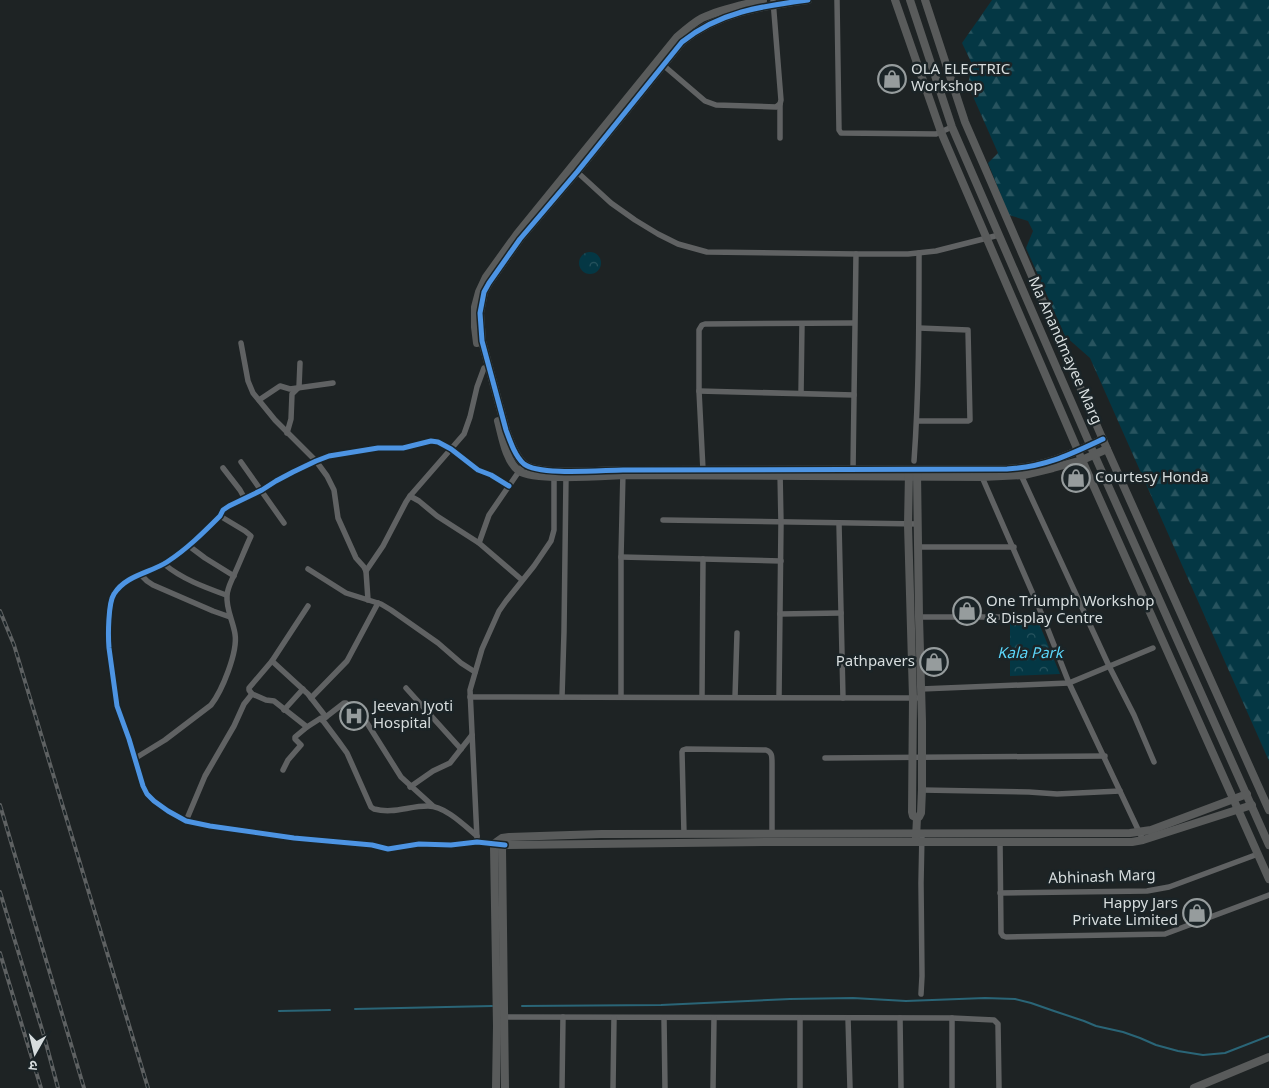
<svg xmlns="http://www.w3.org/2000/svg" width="1269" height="1088" viewBox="0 0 1269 1088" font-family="Georgia,'Noto Sans Devanagari',serif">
<defs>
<pattern id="forest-firs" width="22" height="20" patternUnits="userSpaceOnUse" patternTransform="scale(1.25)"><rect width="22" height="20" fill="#043744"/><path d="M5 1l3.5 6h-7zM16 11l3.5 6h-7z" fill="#28545f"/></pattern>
<pattern id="park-crowns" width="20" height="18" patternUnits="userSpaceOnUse" patternTransform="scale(1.25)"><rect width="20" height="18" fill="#043744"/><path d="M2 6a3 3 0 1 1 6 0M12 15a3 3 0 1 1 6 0" fill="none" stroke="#28545f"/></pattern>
</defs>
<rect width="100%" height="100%" fill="#1e2324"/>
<!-- forest -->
<path fill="url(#forest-firs)" d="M992,0H1269V761L1090,358L1065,336L1026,248L1033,231L1028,221L1009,215L988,163L998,153L968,85L972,64L962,43Z"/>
<!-- park -->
<g fill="url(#park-crowns)">
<circle cx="590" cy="263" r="11"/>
<path d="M1038,621L1060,674L1010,676V623Z"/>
</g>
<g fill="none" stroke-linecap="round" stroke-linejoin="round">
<!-- stream -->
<g stroke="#2a6577" stroke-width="2">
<path d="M522,1006L661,1005L790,999L853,998L906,1001L985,998L1015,999L1031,1003L1054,1011L1084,1021L1096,1026L1123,1032L1140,1038L1156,1045L1178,1051L1203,1055L1225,1053L1269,1036"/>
<path d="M355,1009L492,1006"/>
<path d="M279,1011L330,1010"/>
</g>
<!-- street -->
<g stroke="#606263" stroke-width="5.5">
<path d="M837,0L839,130L841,133L936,134L952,127"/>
<path d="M663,65L705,101L716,105L776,107L780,104L781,100L773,0"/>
<path d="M780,138V104"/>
<path d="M575,170L611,203L635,220L658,234L678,244L707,252L856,254H908L936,251L999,235"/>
<path d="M241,343L248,381L253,393L275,420L316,461L327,476L334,490L338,518L356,558L364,567L366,571L368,600"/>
<path d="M699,391L854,395"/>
<path d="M801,393L802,324"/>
<path d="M259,400L280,386L290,389L333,383"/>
<path d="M917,421H968L970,420L968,330L919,328"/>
<path d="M287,433L291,419L292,394L299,387L300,363"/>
<path d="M914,461C919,392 919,323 919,253"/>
<path d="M241,462L284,523"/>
<path d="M223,468L240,490L245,499"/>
<path d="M703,470L699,391V330L702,325L705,324L854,323"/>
<path d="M853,470L856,254"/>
<path d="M1021,475L1109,666L1134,715L1154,762"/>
<path d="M982,477L1043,617L1069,683L1143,840"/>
<path d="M410,496L419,501L437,516L479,543L522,580"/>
<path d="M663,520L918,524"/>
<path d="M839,524L843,698"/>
<path d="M479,543L489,515L524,464"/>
<path d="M189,546L205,558L234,576"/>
<path d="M918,547H1014"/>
<path d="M621,557L781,561"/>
<path d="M164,564C182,579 204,587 226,595"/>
<path d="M308,569L346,593L381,604L391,610L438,643L461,663L475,672"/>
<path d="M366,571L383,546L406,502L410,496L464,434L470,417L477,387L484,368"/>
<path d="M140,574L147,581L153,585L213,611L230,617"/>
<path d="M780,614L841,613"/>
<path d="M919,617H1043"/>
<path d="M272,661L308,694L326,717"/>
<path d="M406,688L461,749"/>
<path d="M921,689L1069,683L1153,648"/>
<path d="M252,694L249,690V688L272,661L308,606"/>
<path d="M470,697L917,698"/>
<path d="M562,697L564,632L566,477"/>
<path d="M621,697V557L623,472"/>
<path d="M702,697L703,559"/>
<path d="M735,697L737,633"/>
<path d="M779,697L781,523L780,472"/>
<path d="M311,698L347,661L378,603"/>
<path d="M284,710L303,689"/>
<path d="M322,720L344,703H346L357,718L361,715H362L401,777L433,806"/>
<path d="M825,758L1105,756"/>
<path d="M134,759L165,740L211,705C222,691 238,652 235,634C233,621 226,609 227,596C227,589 231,582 234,575C240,562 245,549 251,536L245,531L220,516"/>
<path d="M283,770L288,760L301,745L295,739V737L307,727"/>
<path d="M410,787L433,771L450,763L472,735"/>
<path d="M922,790L1029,792L1057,794L1120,791"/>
<path d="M186,821L205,776L234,726L244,704L252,694L266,700L274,701L307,727L321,718L339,742L347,753L371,807L374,809C394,814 408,806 428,806C445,806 464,825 477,836"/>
<path d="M684,834L682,752L683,750L686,749L766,750C772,752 772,756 772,763V834"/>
<path d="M477,838L470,690L482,649L499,611L506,601L534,566L551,541L554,530V473"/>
<path d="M1000,842L1001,933L1003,936L1006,937L1165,934L1269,895"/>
<path d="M498,845L477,842L451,845L419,844L388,849L372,845L294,838L210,826L186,821L168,811L154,801L147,794L143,786L129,739L117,706L109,648C108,636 108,603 114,594C126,575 150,573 167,562C187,549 203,533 220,516L223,510L229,506L262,490L276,481L293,472L316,461L329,456L378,448H403L431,441L438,442L451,449L478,470L491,475L509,486"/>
<path d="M1000,893L1147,891L1169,887L1258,854"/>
<path d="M921,994L922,976L921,883L922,833"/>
<path d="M504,1017L952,1018L994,1020L998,1024L999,1088"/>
<path d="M664,1018L665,1088"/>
<path d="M800,1018V1088"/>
<path d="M848,1018L850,1088"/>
<path d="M900,1018L901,1088"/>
<path d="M562,1088L563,1017"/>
<path d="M613,1088L614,1018"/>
<path d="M713,1088L714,1018"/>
<path d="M952,1088V1018"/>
</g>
<!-- secondary -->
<g stroke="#595b5b" stroke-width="8">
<path d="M808,0C762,6 719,12 682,42L577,172L520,239L489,283L484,292L480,313L482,341L506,430C510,441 515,456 524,464C539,476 603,470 623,470L1007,469C1045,467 1069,455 1103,439"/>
<path d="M895,0L941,132L1082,460L1269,879"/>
<path d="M910,0L952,127L1094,454L1269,845"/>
<path d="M925,0L965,122L1107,449L1269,810"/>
<path d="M477,343L475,327V307L479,292L486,277L517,234L677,37C685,30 693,23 702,18C721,9 743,5 763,0"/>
<path d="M498,421C502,436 506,462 519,471C533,481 602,476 623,475L982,477L1024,475L1053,468L1082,460L1107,449"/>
<path d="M909,472L908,525L913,698L912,812L913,816L917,818"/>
<path d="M916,838L917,818L919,817L921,813L922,790V721L919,617L917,472"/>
<path d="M496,1088L497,1026L494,847L495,843L502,838L509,837L601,834L1130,833L1151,830L1247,794"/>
<path d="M505,1088L502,848L505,845L771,842H1132L1143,840L1252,805"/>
<path d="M1194,1088L1269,1057"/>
</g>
<defs>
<g id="rail">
<path d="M0,611L14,645L148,1088"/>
<path d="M0,805L84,1088"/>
<path d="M0,892L44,1036L58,1088"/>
<path d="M0,953L41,1088"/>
</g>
</defs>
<!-- rail casing -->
<use href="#rail" stroke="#5e6162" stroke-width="4"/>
<!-- rail -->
<use href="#rail" stroke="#1b2427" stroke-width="2" stroke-dasharray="5.5" stroke-linecap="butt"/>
<defs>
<g id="cycleway">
<path d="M808,0C762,6 719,12 682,42L577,172L520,239L489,283L484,292L480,313L482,341L506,430C510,441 515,456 524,464C539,476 603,470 623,470L1007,469C1045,467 1069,455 1103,439"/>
<path d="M505,845L477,842L451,845L419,844L388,849L372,845L294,838L210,826L186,821L168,811L154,801L147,794L143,786L129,739L117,706L109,648C108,636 108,603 114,594C126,575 150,573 167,562C187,549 203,533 220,516L223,510L229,506L262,490L276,481L293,472L316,461L329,456L378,448H403L431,441L438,442L451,449L478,470L491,475L509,486"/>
</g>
</defs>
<!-- cycleway casing -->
<use href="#cycleway" stroke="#1b2427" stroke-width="8"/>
<!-- cycleway -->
<use href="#cycleway" stroke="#4d94e3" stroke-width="5"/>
</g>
<!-- icons -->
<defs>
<symbol id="shop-ring" viewBox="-11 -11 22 22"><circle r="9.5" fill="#1b2427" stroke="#969c9d" stroke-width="1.5"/><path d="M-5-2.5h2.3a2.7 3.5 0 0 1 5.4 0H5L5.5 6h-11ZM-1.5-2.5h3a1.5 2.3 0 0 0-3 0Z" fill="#969c9d"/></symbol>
<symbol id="hospital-ring" viewBox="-11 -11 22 22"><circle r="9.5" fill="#1b2427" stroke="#969c9d" stroke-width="1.5"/><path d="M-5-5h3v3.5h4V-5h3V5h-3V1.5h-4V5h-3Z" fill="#969c9d"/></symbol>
</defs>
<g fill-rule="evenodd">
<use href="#shop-ring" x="876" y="63" width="32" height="32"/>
<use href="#shop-ring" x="1060" y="462" width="32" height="32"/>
<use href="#shop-ring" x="951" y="595" width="32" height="32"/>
<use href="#shop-ring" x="918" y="646" width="32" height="32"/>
<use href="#hospital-ring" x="338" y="700" width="32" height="32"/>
<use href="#shop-ring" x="1181" y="897" width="32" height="32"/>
</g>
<g text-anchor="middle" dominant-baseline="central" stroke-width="5" stroke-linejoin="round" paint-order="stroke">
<!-- poi labels -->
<g font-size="15" fill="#d7ddde" stroke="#1b2427" text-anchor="start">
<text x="911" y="70">OLA ELECTRIC<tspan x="911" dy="17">Workshop</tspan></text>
<text x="1095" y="478">Courtesy Honda</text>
<text x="986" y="602">One Triumph Workshop<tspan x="986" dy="17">&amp; Display Centre</tspan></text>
<text x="915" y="662" text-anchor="end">Pathpavers</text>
<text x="373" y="707">Jeevan Jyoti<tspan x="373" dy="17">Hospital</tspan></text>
<text x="1178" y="904" text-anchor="end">Happy Jars<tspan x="1178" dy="17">Private Limited</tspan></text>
</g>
<!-- street labels -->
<g font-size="15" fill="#d7ddde" stroke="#1b2427">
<text transform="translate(1064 351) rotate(66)">Ma Anandmayee Marg</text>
<text transform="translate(1102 878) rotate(-2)">Abhinash Marg</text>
</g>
<!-- park labels -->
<g font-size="15" font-style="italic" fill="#5cd7fb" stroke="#1b2427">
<text x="1030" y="654">Kala Park</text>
</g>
</g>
<!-- north arrow -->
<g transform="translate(35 1053) rotate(188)" stroke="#1b2427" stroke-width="4" paint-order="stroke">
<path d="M0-4L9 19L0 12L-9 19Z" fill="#d7ddde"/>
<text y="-8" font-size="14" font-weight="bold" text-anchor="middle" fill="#d7ddde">उ</text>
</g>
</svg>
